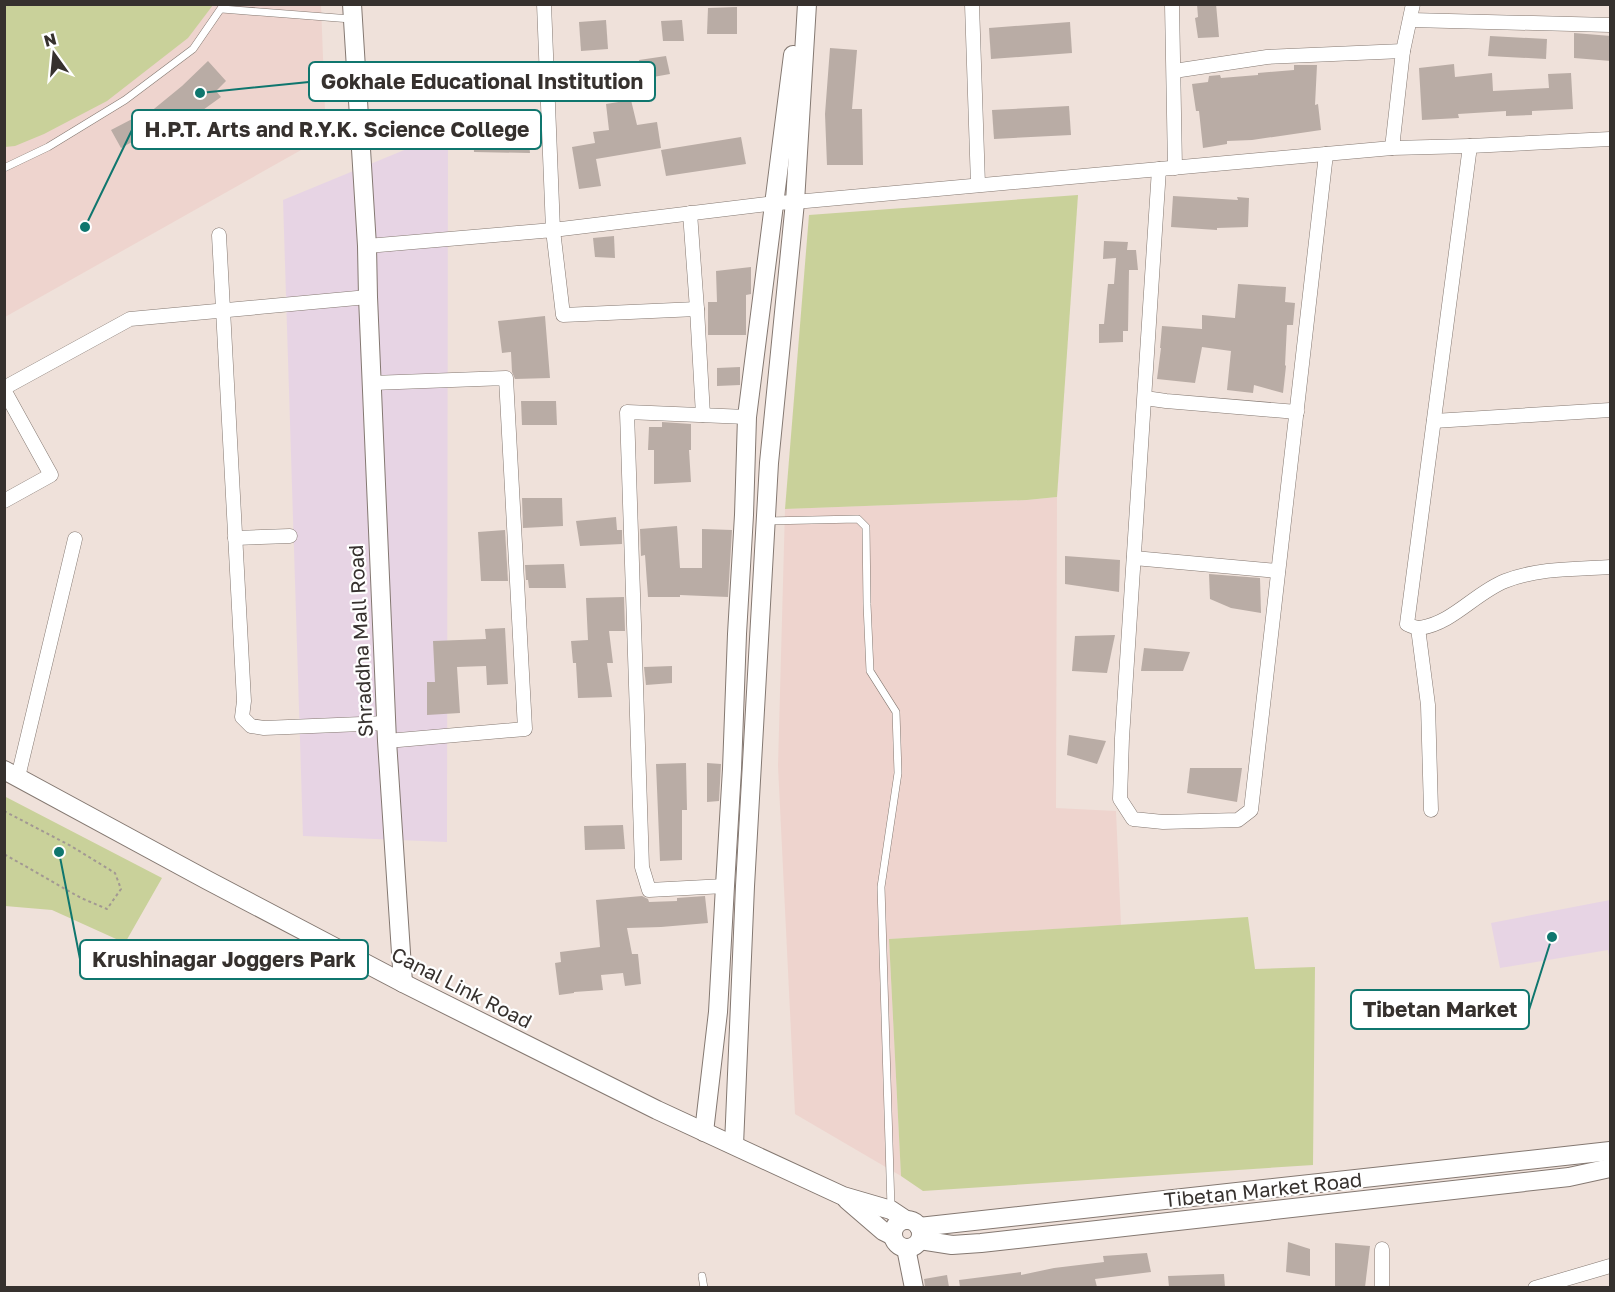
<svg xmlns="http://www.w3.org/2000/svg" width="1615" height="1292" viewBox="0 0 1615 1292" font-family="'Golos Text',sans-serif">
<rect width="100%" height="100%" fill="#efe1da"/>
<!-- commercial -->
<g fill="#e7d4e4">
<path d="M448,132L447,842L303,836L283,200Z"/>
<path d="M1610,900V963L1608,950L1500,968L1491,923Z"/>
</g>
<!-- education -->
<g fill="#eed4ce">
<path d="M5,5H321L326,136L5,317Z"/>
<path d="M1057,497L1056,808L1116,811L1121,925L889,939L901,1176L795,1114L778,766L785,509L1027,500Z"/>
</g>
<!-- green -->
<g fill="#c9d19a">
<path d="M4,5L5,4L213,5L188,38L107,101L44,134L15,146L5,147Z"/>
<path d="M1078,195L1057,497L1027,500L785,509L809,215Z"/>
<path d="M4,796L162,878L125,943L52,910L5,906Z"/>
<path d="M1248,917L1255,969L1315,967L1313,1165L923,1191L901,1176L889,939Z"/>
</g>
<!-- building -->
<g fill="#b9aca5">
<path d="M1197,4H1216L1219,37L1198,38L1195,18L1198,17Z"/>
<path d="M737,7V34H707L708,8Z"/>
<path d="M606,20L608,49L581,51L579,22Z"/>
<path d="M682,20L684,41H663L661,21Z"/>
<path d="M1070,22L1072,53L991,59L989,28Z"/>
<path d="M1574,33L1611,36V61L1574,58Z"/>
<path d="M1490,36L1547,39L1546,59L1488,56Z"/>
<path d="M830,48L857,50L852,109H862L863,165H827L825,114Z"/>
<path d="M666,56L670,74L642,79L639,60Z"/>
<path d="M208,61L226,81L216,91L221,97L196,115L201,124L176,141L169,134L148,146L141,137L121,148L111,130L136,117L138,122L182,86Z"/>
<path d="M1454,64L1455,77L1492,73L1493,91L1549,88L1548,74L1571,73L1573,109L1532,111V115L1506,116V111L1458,114L1459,118L1422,120L1419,68Z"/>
<path d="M1294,65H1317L1315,105L1318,104L1321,130L1252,140L1227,141V144L1203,148L1199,111H1196L1192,84L1208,82L1209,76L1220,75L1221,78L1258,75V73L1294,70Z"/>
<path d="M631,100L637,125L657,122L661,148L596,159L601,186L579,189L572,147L595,143L593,132L609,130L606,104Z"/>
<path d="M1069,106L1071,135L994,139L992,110Z"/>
<path d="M527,122L530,153L474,152L473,126Z"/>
<path d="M741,137L746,164L666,176L661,150Z"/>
<path d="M1173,196L1238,200L1237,197L1249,198L1248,227L1217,228V230L1171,227Z"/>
<path d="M614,236L615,258L595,257L593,238Z"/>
<path d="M1104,241L1128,242L1127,250H1136L1138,270H1129L1128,331H1123V342L1099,343V324H1104L1108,284H1114L1116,258L1103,259Z"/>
<path d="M751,267V294L746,295V335H708V302H717L716,271Z"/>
<path d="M1238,284L1286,287L1285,302L1295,303L1293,325H1287L1285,365L1286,366L1283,393L1254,385L1253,393L1227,390L1231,351L1202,347L1195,383L1157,379L1161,348H1160L1162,326L1202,329V315L1235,318Z"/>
<path d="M545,316L550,378L515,379L512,372L511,352L502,353L498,321Z"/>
<path d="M740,367V385L717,386V368Z"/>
<path d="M521,401H556L557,425H522Z"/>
<path d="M662,422L691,424V450H689L691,482L654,484V450H648L649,427H662Z"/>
<path d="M522,498H562L563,526L523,528Z"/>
<path d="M616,517L617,530H622V544L580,546L576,521Z"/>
<path d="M677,526L680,568H702V529L732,530L728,597L680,595V597H648L645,555L641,556L640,529Z"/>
<path d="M505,530L508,581H481L478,532Z"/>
<path d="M1065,556L1120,560L1119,592L1065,584Z"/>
<path d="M564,564L566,588H529L528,580H526L525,565Z"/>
<path d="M1209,574L1260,578L1261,613L1231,608L1210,599Z"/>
<path d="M624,597L625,631H609L613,663H607L612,697L578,698L576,663H573L571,641L588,640L586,598Z"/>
<path d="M505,628L508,684L487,685L486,666L457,667L460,713L427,715V682H435L433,641L486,639L485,629Z"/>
<path d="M1115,635L1107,673L1072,671L1075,636Z"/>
<path d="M1144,648L1190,652L1183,671H1141Z"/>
<path d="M672,666V683L646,685L644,667Z"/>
<path d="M1069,735L1106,741L1097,764L1067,755Z"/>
<path d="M686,763L687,810H682V860L660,861L656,764Z"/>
<path d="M707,763L721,764L719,801L707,802Z"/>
<path d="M1190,768H1242L1237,802L1187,793Z"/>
<path d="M623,825L625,849L585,850L584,826Z"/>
<path d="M642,896L648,899L649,902L677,901V898L705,896L708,923L661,927L627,928L632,954H638L641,984L625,986L623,973L601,975L603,990L574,992V993L559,995L555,963L561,962L560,952L600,947L596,900Z"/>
<path d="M1288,1242L1310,1249V1276L1286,1272Z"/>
<path d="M1335,1243L1370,1246L1365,1287H1335Z"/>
<path d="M1147,1253L1151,1272L1095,1279L1097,1287H960L959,1280L1021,1272V1275L1054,1268L1104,1262L1103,1256Z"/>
<path d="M1224,1274L1225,1287H1169L1168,1276Z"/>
<path d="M947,1275L949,1287H925L924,1279Z"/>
</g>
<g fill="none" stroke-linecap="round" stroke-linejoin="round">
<defs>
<g id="service">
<path d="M222,9L351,19"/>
<path d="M4,168L48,147L125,100L193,49L224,4"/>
<path d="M766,521L858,519L866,527L867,604L870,671L896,712L898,773L881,887L891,1207"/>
<path d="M702,1276L704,1288"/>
</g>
<g id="minor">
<path d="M544,4L553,230L775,203L795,202L1392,148"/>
<path d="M972,4L978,185"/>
<path d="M1172,4L1175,168"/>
<path d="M1413,4L1403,51L1392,148L1470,146"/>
<path d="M1411,20L1610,25"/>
<path d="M1174,71L1267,57L1403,51"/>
<path d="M1610,139L1470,146L1407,624C1411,626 1416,628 1420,628C1453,623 1475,593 1505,581C1538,568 1576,569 1610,567"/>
<path d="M1159,169L1122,738L1120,799L1133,819L1163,822L1238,820L1251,810L1326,154"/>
<path d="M690,213L697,309L703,415"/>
<path d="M219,235L244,701L242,717L251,726L264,728L386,723"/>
<path d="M367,246L553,230L563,315L697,309"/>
<path d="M372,383L506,378L525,729L387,741"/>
<path d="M4,388L130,319L368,297"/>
<path d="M4,390L51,475L4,501"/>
<path d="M1145,398L1166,401L1297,412"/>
<path d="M1434,421L1610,410"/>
<path d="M235,538L290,536"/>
<path d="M1134,558L1278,571"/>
<path d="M1418,628L1428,705L1431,810"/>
<path d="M18,777L75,539"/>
<path d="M725,886L649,890L642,867L627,412L747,417"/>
<path d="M1382,1249V1288"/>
<path d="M1535,1288L1610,1266"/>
</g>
<g id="tertiary">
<path d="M352,4L367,246L368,297L387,741L403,983"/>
<path d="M4,770L207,880L403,983L657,1110L843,1196L891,1210L906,1220"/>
<path d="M704,1132L718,1012L725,886L732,769L737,634L744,515L747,417L793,55"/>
<path d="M734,1145L745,886L769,463L795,202L807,4"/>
<path d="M847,1200L883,1231L893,1236"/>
<circle cx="907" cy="1234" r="14"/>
<path d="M919,1227L1610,1151"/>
<path d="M920,1240L952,1245L981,1243L1569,1177L1610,1168"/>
<path d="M906,1248L914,1288"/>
</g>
</defs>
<!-- service casing -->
<use href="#service" stroke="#847871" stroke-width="8"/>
<!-- minor casing -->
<use href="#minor" stroke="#847871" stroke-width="15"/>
<!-- tertiary casing -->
<use href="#tertiary" stroke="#847871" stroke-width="20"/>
<!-- path -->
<path stroke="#a29893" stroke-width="2" stroke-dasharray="3 3" stroke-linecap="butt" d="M4,811L71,846L115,873L121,889L107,909L81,898L4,854"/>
<!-- service -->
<use href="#service" stroke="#fff" stroke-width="7"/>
<!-- minor -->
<use href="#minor" stroke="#fff" stroke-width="14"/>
<!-- tertiary -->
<use href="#tertiary" stroke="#fff" stroke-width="18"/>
</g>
<g text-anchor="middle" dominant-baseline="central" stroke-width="4.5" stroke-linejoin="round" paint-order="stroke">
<!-- street labels -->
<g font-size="20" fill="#36312e" stroke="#fff">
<text transform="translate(360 641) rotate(-93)">Shraddha Mall Road</text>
<text transform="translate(462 987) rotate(27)">Canal Link Road</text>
<text transform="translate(1263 1189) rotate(-6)">Tibetan Market Road</text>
</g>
</g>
<!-- callouts -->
<path fill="none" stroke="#0f766e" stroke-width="2" d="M200 93L309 82M85 227L132 130M59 852L80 959M1552 937L1529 1010"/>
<g fill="#0f766e" stroke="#fff" stroke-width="2">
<circle cx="200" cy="93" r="6"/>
<circle cx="85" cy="227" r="6"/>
<circle cx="59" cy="852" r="6"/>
<circle cx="1552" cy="937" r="6"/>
</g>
<g fill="#fff" stroke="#0f766e" stroke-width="2">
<rect x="309" y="62" width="346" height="39" rx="6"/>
<rect x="132" y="110" width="409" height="39" rx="6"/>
<rect x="80" y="940" width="288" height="39" rx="6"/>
<rect x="1351" y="990" width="178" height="39" rx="6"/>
</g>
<g font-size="21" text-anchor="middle" font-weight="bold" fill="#36312e">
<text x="482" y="89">Gokhale Educational Institution</text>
<text x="337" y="137">H.P.T. Arts and R.Y.K. Science College</text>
<text x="224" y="967">Krushinagar Joggers Park</text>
<text x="1440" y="1017">Tibetan Market</text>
</g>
<!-- border -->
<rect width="1615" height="1292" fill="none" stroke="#36312e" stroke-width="12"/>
<!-- north arrow -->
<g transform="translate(54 54) rotate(345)" stroke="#ffffff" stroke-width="4.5" paint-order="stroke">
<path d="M0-4.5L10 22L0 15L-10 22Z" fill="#36312e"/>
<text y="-9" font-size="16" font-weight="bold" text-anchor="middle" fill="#36312e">N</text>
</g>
</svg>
